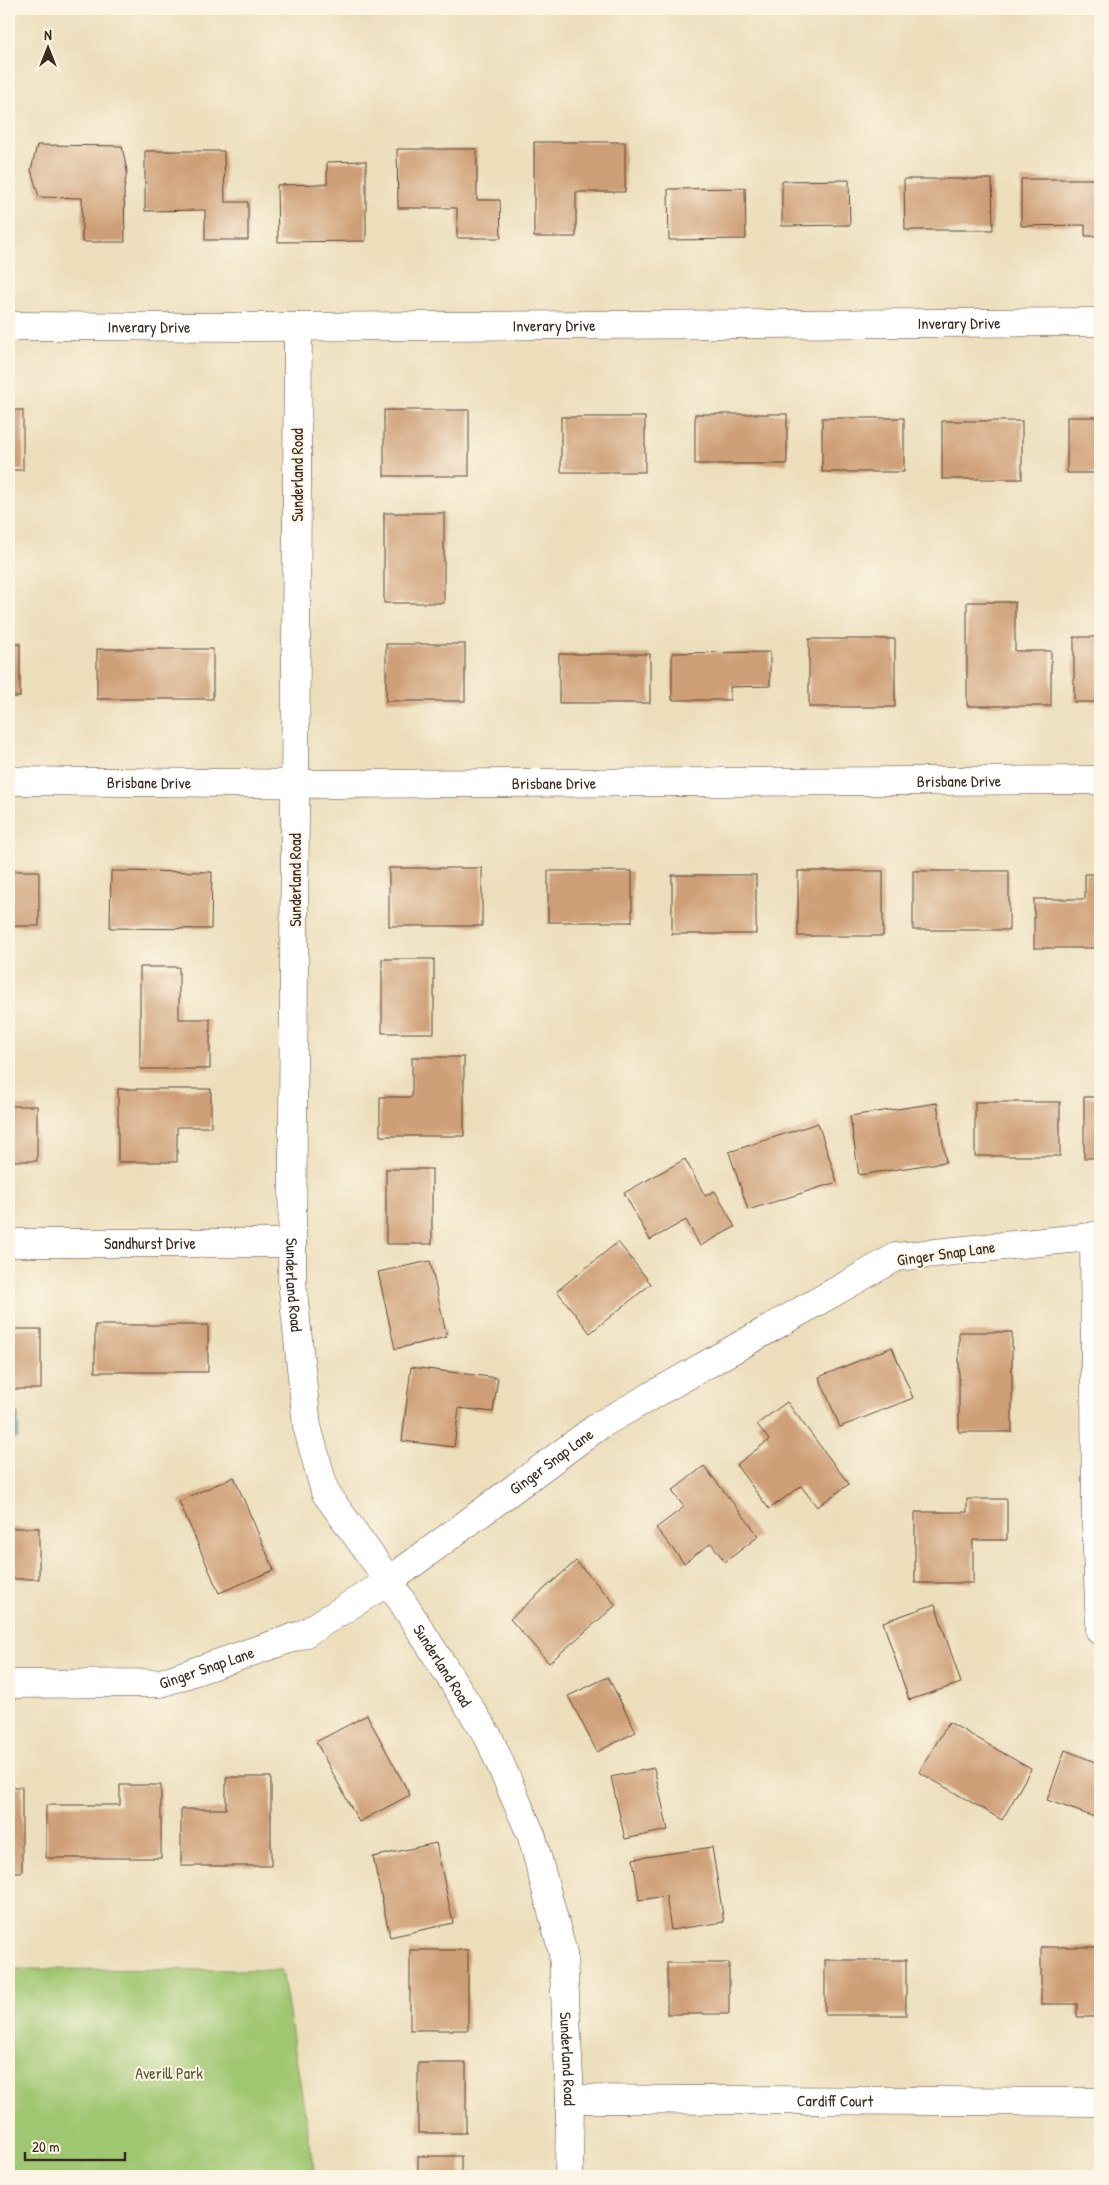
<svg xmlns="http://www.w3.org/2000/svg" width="1109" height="2185" viewBox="0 0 1109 2185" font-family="'Patrick Hand',sans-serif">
<rect width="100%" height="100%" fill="#fcf5e5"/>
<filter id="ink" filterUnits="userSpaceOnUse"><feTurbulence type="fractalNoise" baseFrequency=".02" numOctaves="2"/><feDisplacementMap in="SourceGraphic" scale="10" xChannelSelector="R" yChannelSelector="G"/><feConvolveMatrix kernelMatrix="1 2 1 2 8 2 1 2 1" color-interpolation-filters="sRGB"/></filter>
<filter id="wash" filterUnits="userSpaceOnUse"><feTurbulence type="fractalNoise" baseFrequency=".0096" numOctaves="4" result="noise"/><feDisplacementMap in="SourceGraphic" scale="20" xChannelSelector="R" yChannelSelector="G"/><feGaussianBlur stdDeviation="1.12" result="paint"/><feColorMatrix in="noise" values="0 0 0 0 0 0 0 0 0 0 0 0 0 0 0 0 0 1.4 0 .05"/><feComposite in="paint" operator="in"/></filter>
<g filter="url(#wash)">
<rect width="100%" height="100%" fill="#ecdebb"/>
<!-- green -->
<path fill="#9fc670" stroke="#6d7847" d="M9,1969L282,1970L315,2176H9Z"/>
<!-- water -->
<path fill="#58aad3" stroke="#4a6a78" d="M9,1413H18V1438L9,1440Z"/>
<g id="blocks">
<!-- building -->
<g fill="#ce9f76">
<path d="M534,142H625V192H576V237H534Z"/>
<path d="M37,145L122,146L127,171L124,190L125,242H82V198L39,197L31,170Z"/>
<path d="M397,149H477V200H500L501,238H457V208H398Z"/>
<path d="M145,151H224L225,202H248V240H205V210L145,211Z"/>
<path d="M366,161V241L278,242L277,185L327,184V162Z"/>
<path d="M904,179H992L993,230H905Z"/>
<path d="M1021,179H1100V236H1085V225L1021,226Z"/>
<path d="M849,180L850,225L782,226V181Z"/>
<path d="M745,188L746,239L669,240L668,189Z"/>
<rect x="9" y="410" width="14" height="60"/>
<rect x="384" y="410" width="85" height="66"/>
<rect x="695" y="414" width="92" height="50"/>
<rect x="561" y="417" width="84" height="55"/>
<rect x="1067" y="417" width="33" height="56"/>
<rect x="822" y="418" width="82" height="54"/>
<rect x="942" y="421" width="80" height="58"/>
<rect x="384" y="513" width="60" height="90"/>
<path d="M967,602H1015V651H1051V706H967Z"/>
<rect x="1074" y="637" width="26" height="65"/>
<rect x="809" y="639" width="86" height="68"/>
<rect x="9" y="644" width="11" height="53"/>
<rect x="386" y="644" width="79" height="57"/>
<rect x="97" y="649" width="116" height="50"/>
<path d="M770,652V686L730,687V700H672V653Z"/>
<rect x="559" y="654" width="91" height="49"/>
<rect x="389" y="868" width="93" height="58"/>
<rect x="9" y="871" width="30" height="55"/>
<path d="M111,871L212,872L211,929L110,928Z"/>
<rect x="548" y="871" width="84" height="51"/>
<rect x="798" y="871" width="85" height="65"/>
<rect x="913" y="871" width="96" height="59"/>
<path d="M1085,874H1100V948H1034V899H1085Z"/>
<rect x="672" y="875" width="84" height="59"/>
<rect x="382" y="959" width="52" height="74"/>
<path d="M140,967H179V1019H210V1069H140Z"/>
<path d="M412,1057H464V1136H380V1097H412Z"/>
<path d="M118,1089H211V1127H177V1162H118Z"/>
<rect x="1084" y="1097" width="16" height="61"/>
<rect x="975" y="1102" width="85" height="54"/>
<path d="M937,1103L946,1162L859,1175L850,1116Z"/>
<rect x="9" y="1106" width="28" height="55"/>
<path d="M818,1123L837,1182L748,1210L729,1152Z"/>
<path d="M685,1159L705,1196L715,1191L735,1227L700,1246L686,1220L650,1240L624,1193Z"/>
<rect x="386" y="1169" width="46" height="75"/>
<path d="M618,1242L651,1284L590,1333L557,1291Z"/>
<path d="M430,1261L447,1337L395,1349L378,1272Z"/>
<rect x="95" y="1325" width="113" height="47"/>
<rect x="9" y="1329" width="32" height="60"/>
<rect x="959" y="1332" width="53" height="100"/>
<path d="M892,1347L913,1398L840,1427L819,1377Z"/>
<path d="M411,1367L498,1378L493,1412L459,1408L454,1447L402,1441Z"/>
<path d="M787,1402L849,1484L817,1507L801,1486L769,1509L736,1465L769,1440L757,1424Z"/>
<path d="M704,1466L759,1536L725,1562L711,1543L684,1563L656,1528L684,1507L672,1491Z"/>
<path d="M234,1477L274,1570L219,1593L179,1501Z"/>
<path d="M967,1499H1007V1540H973V1583H915V1512H967Z"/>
<rect x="9" y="1528" width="30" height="51"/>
<path d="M576,1561L616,1605L549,1663L510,1619Z"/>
<path d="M935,1604L961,1683L909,1700L883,1622Z"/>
<path d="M608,1677L636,1732L597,1752L568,1696Z"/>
<path d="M367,1715L410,1795L359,1822L316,1742Z"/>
<path d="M949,1722L1031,1769L1002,1820L919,1772Z"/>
<path d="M1065,1750L1100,1764V1819L1047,1800Z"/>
<path d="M654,1768L668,1830L625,1839L611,1777Z"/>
<path d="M226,1777H271V1866H181V1809H226Z"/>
<path d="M120,1785H161V1858H46V1805H120Z"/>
<rect x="9" y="1787" width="13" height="85"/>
<path d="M436,1843L453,1923L390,1937L373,1857Z"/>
<path d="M712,1847L724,1922L671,1930L666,1896L639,1900L633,1859Z"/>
<path d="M1041,1947H1100V2017H1077V2004H1041Z"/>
<rect x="410" y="1950" width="58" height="80"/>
<rect x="825" y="1960" width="81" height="55"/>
<rect x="667" y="1963" width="62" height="51"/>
<rect x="418" y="2063" width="48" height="70"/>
<rect x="418" y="2156" width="43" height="20"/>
</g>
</g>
</g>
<g filter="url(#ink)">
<use href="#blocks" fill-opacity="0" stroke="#564536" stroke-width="1"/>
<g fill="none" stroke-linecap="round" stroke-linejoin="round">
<defs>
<g id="street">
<path id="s1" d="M9,326L255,327L1100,322"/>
<path id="s2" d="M298,327L292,1281L307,1426L325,1492L389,1581L489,1738L532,1837L563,1953L570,2099L569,2176"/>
<path id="s3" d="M9,781L334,784L1100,780"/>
<path d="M1094,1236L1096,1523L1100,1631"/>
<path id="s4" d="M9,1243H292"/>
<path id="s5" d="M9,1684L161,1683L304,1634L389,1581L600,1425L896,1257L1100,1236"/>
<path id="s6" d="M570,2099L1100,2102"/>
</g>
</defs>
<!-- street casing -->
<use href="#street" stroke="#564536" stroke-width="29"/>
<!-- street -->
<use href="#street" stroke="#fff" stroke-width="28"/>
</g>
</g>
<g text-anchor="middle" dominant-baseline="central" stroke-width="4" stroke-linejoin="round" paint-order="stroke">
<!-- street labels -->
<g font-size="16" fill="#3b2a1e" stroke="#fcf5e5">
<text stroke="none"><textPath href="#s1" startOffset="950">Inverary Drive</textPath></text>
<text stroke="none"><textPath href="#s1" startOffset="545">Inverary Drive</textPath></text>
<text stroke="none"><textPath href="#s1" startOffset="140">Inverary Drive</textPath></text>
<text transform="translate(297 475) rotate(-90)">Sunderland Road</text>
<text stroke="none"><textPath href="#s3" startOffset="950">Brisbane Drive</textPath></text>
<text stroke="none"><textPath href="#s3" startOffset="140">Brisbane Drive</textPath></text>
<text stroke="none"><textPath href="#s3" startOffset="545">Brisbane Drive</textPath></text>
<text transform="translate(295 880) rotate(-90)">Sunderland Road</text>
<text stroke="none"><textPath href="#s4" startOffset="141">Sandhurst Drive</textPath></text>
<text transform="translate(946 1253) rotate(-8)">Ginger Snap Lane</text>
<text stroke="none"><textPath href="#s2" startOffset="958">Sunderland Road</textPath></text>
<text stroke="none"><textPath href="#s5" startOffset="605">Ginger Snap Lane</textPath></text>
<text stroke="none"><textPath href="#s2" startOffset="1378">Sunderland Road</textPath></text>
<text stroke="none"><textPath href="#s5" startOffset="200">Ginger Snap Lane</textPath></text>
<text stroke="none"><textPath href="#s2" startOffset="1798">Sunderland Road</textPath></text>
<text stroke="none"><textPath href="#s6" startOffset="265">Cardiff Court</textPath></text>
</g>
<!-- park labels -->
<g font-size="16" fill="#595937" stroke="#fcf5e5">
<text x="169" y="2073">Averill Park</text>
</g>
</g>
<!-- margin -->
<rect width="1109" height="2185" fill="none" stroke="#fcf5e5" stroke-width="30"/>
<!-- north arrow -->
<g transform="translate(48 48)" stroke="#fcf5e5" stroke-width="4" paint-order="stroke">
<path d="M0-4L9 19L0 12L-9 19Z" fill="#3b2a1e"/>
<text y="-8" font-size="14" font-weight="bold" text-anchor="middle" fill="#3b2a1e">N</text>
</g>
<!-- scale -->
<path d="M25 2152v8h100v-8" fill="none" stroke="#3b2a1e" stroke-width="2.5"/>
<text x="32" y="2152" font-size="15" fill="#3b2a1e" stroke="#fcf5e5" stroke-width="4" paint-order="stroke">20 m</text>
</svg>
